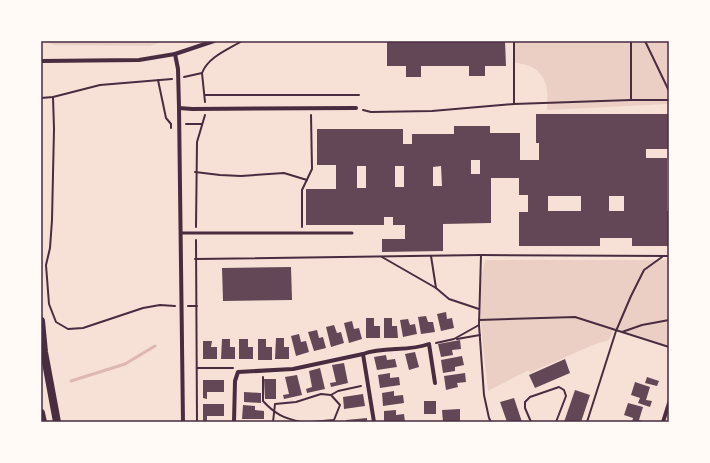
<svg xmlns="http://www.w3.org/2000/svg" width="710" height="463" viewBox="0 0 710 463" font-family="'Roboto Serif',serif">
<rect width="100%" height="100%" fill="#f7e1d7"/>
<!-- green -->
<g fill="#ebcfc5">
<path d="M45,41H164L150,46L54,45Z"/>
<path d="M514,41H669V104L547,110C548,94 549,80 535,69C530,65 521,64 514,62Z"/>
<path d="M485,260H669V346L615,328L609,340L593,345L529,373V370L488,391C484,349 475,301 485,260Z"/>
</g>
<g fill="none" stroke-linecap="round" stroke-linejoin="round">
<!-- stream -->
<path stroke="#dcb8b0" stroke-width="3" d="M71,381L125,364L155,346"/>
</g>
<!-- building -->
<g fill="#644757" fill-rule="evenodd">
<path d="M387,41H505L506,66H485V76H469V66H421V77H406V66H387Z"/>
<path d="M536,114H669V149H646V158H667V211H669V246H632V238H600V246H519V212H528V195H519V178H491V223L443,224V251L382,252V239H405V225H393V217H384V225H306V189H336V165H317V129H403V144H412V134H454V126H490V133H520V160H539V143H536ZM471,160H480V174H471ZM357,166H366V188H357ZM395,166H404V187H395ZM441,166L442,186H433V167ZM548,196H581V211H548ZM609,196H624V211H609Z"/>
<path d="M291,267L292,300L223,301L222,268Z"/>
<path d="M446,312L447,319L452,318L454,328L441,331L437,314Z"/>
<path d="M426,316L428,322H433L435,332L421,334L418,317Z"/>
<path d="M366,318H374V326H380V338H366Z"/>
<path d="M384,318H392V326H397L398,338H384Z"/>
<path d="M408,319L410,325L415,324L417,334L403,337L400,320Z"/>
<path d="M352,321L354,329L359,328L362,339L349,343L344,323Z"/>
<path d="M334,325L337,333L341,332L344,343L331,347L326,327Z"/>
<path d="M317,330L319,338L323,337L326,348L314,351L308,332Z"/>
<path d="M299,334L301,342L306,341L309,352L296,356L291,336Z"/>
<path d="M276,338H284V347H289V359H275Z"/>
<path d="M222,339H230V347H235V359H221Z"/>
<path d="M239,339H248V347H253V359H239Z"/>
<path d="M258,339H266V347H272V360H258Z"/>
<path d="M460,340L461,349L452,350L453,355L441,357L438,344Z"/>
<path d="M203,341H212L211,347H217V359H203Z"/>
<path d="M415,352L419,367L409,370L405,354Z"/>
<path d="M386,355L387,360L395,359L397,367L377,370L374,357Z"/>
<path d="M462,356L464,365L455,367V371L443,373L441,360Z"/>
<path d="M565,359L570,373L535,388L529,375Z"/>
<path d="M344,363L348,383L331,387L330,383L336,382L332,365Z"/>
<path d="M320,368L325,389L307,393L306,389L312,387L309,371Z"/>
<path d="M390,373V378L399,377L400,385L380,388L378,375Z"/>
<path d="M465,373L466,382L457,383L458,387L446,390L444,376Z"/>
<path d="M297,375L302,395L284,399L283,395L289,394L285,377Z"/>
<path d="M647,377L659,381L657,386L645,383Z"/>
<path d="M264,379H276V399H265Z"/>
<path d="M203,380H224V392H207V399L203,398Z"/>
<path d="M635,382L650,387L646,400L652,401L650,407L638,403L640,398L631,395Z"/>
<path d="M575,390L590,395L581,422H564Z"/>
<path d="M394,391V396L403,395L404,403L383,406L382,393Z"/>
<path d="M244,392L261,393V403L244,402Z"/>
<path d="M363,394L365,406L344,409L343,397Z"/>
<path d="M514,398L522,422H507L500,402Z"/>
<rect x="424" y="401" width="12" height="13"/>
<path d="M628,403L643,407L639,420L645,422H632L633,418L624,415Z"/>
<path d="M203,404H224V416H207V422H203Z"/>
<path d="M243,405L255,406V410L264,411V419H242Z"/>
<path d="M460,409V422H443L442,410Z"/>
<path d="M396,410V415L404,414L405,422H384V411Z"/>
<path d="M367,418V422H346V420Z"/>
</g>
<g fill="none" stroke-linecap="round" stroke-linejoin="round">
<!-- path -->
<g stroke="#4a2c40" stroke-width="2">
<path d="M514,41V104"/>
<path d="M631,41V100"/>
<path d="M645,41L669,91"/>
<path d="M202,73C208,57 229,49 242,41"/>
<path d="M184,77L202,73L205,102"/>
<path d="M158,80L166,118L171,124V128"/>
<path d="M205,95H359"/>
<path d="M53,97L54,129L52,220L50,248L46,265L49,304L56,322L68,329L83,328L143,308L160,305L175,306"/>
<path d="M41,98L53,97L100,85L172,79"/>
<path d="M363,110L371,112L432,111L514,104L631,100H669"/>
<path d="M186,124H202"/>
<path d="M195,172L220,175L241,176L284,173L307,180"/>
<path d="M196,227L197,142L205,115"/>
<path d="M302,227V190L312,169L311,115"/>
<path d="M196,240L197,422"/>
<path d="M481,255L479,325L484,395L489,418L491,422"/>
<path d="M431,256L436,288L449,299L479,309"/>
<path d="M382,257L436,288"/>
<path d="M195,259L481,255L669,256"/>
<path d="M188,306H197"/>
<path d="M479,320L575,317L669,347"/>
<path d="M622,332L642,325L669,320"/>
<path d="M457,339L480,335"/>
<path d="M436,343L454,339L479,325"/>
<path d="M197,368H233"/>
<path d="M263,377V401C275,414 283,418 301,422"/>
<path d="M273,422L275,404L296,402L321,394L331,395"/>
<path d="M311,422L334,420L340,405L331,395L338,391L361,386"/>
<path d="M531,422L525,408V402L530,397L559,387L564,390L566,396L556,422"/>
<path d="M587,422L616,331L631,296L644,270L662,257"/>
</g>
<!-- service -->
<path stroke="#4a2c40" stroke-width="3" d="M182,233H352"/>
<!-- minor -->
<g stroke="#4a2c40" stroke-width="4">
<path d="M175,54L178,69L179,108L183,422"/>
<path d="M41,61L139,60L175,54L214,41"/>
<path d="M179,108L192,109L356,108"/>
<path d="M363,354L374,422"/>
<path d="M234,422L235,381L238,372L293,369L363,354C384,346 408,352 429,344L435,383"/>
<path d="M663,422L669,403"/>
</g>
<!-- secondary -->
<g stroke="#4a2c40" stroke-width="8">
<path d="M41,321L44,352L57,422"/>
<path d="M41,413L43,422"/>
</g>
</g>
<!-- border -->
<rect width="710" height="463" fill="none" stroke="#fffaf5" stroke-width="84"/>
<rect x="42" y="42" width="626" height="379" fill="none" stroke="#4a2c40" stroke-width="1.5"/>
</svg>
